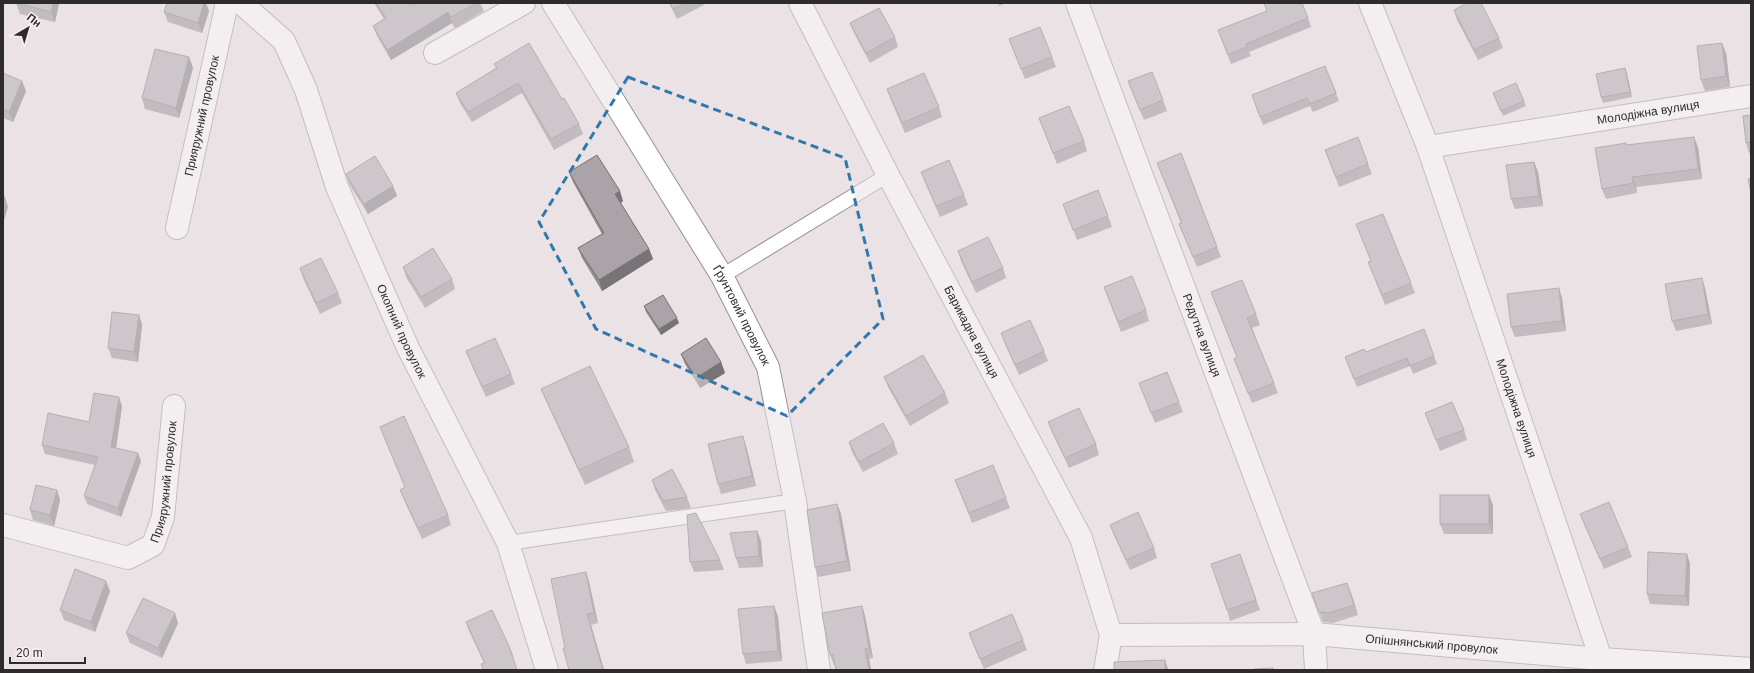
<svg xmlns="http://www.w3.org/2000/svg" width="1754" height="673" viewBox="0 0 1754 673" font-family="Arial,sans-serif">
<rect width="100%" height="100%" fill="#eae2e5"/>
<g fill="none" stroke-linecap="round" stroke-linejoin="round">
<defs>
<g id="lane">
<path d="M722,276L888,175"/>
<path d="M508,543L795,501"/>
</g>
<g id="street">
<path id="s1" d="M241,3L284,41L306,90L337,187L408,348L508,543L547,670"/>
<path id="s2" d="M553,3L722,276L768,367L795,501L819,670"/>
<path id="s3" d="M800,3L888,175L1081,538L1111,635L1105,670"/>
<path id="s4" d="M1077,3L1314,634L1316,670"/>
<path id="s5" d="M1370,3L1428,147L1601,659L1602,670"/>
<path d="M435,53L524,3"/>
<path id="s6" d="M1428,147L1751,96"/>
<path id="s7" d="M177,228L227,3"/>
<path id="s8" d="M3,525L128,558L153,545L163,517L174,406"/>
<path id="s9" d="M1111,635L1314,634L1601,659L1751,669"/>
</g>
</defs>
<!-- lane casing -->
<use href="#lane" stroke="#989093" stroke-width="16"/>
<!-- street casing -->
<use href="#street" stroke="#989093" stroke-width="24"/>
<!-- lane -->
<use href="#lane" stroke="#fff" stroke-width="14"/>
<!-- street -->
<use href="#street" stroke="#fff" stroke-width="22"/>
</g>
<!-- wall -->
<g fill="#928d91">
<path d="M16,3H59L55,22L20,14Z"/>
<path d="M374,3H412L413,5L416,3H480L484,11L455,28L452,23L391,60L377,36L373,26L384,19Z"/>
<path d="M669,3H703L704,5L677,19Z"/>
<path d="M998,3H1006L999,6Z"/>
<path d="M1264,3L1308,18L1311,27L1249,52L1251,56L1231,64L1218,30L1267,11Z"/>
<path d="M1454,10L1499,38L1503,48L1478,60L1457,20Z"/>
<path d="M209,11L202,33L168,22L164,12Z"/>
<path d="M850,23L895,37L898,47L870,63L854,33Z"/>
<path d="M1009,39L1052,57L1056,67L1025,79Z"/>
<path d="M1726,53L1730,87L1705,91L1701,80Z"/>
<path d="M189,57L193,68L179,118L145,109L142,98Z"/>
<path d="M494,64L562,99L579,124L583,134L554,150L522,93L472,122L460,103L456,93L496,68Z"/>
<path d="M1625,68L1627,74L1632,97L1603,103L1601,97Z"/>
<path d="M3,73L26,91L13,122L3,118Z"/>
<path d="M1128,81L1163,100L1167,111L1144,120Z"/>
<path d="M887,89L939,107L942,117L905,133L891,100Z"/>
<path d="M1336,93L1339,101L1313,112L1310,106L1263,125L1252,95Z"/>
<path d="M1493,93L1524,101L1526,106L1503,116Z"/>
<path d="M1751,115V153H1749L1746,143Z"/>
<path d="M1039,118L1084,141L1087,151L1057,164Z"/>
<path d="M1626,145L1698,147L1702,179L1636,187L1637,193L1606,199L1602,189Z"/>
<path d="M1325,150L1368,164L1372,174L1339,187Z"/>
<path d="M1181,153L1221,257L1197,267L1179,224L1181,223L1157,163Z"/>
<path d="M1534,162L1538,172L1543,206L1515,209L1511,199Z"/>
<path d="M569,172L623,201L621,203L649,249L653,259L602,291L582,258L578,248L602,234L573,182Z"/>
<path d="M921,172L964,195L968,205L940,217L925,182Z"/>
<path d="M346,174L393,186L397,196L368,214L349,184Z"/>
<path d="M1067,214L1108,216L1112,227L1077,240Z"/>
<path d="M1356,224L1411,283L1415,293L1385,305L1368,262L1371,261Z"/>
<path d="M958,251L1003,268L1006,278L976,293L961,261Z"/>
<path d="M403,267L452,279L455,289L425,308L406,277Z"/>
<path d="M300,268L338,293L342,303L320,314L303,278Z"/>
<path d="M1104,287L1146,310L1149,321L1121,332Z"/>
<path d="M1559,288L1562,298L1566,331L1515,337L1511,327Z"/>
<path d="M1705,288L1712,324L1676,331L1672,321Z"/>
<path d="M1211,292L1256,314L1260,325L1252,328L1278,393L1252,403L1234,359L1237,358Z"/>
<path d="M644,306L679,323L661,335L646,312Z"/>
<path d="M139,315L142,325L138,362L112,358L108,348Z"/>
<path d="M1001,333L1044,351L1048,361L1019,375L1005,344Z"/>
<path d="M466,351L511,374L515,384L486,397L470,361Z"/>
<path d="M1366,352L1434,356L1437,364L1413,374L1410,366L1357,387L1345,357Z"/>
<path d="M681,354L721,362L725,373L700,388L685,364Z"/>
<path d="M884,377L945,393L949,403L910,426L888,387Z"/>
<path d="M1139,383L1179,402L1183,412L1155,423Z"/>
<path d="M541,389L629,447L634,462L585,485L547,403Z"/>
<path d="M122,406L116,448L141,461L121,517L87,504L84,496L95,465L45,454L42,445Z"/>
<path d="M1425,413L1464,430L1467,440L1440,451Z"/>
<path d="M1048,422L1096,444L1099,455L1069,468L1052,432Z"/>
<path d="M380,427L448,515L451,525L422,539L404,500L400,490L405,488Z"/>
<path d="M849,442L894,443L898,454L863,472L852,452Z"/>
<path d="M746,446L756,486L721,494L718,484Z"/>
<path d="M652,480L687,497L691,508L666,511L655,490Z"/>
<path d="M955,480L1006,498L1010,508L972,523Z"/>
<path d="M57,490L60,500L54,526L33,520L30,510Z"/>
<path d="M837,504L841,514L851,571L818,577L815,567Z"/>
<path d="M1493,505V534H1444L1440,524Z"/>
<path d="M1580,514L1628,547L1632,557L1604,569L1584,524Z"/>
<path d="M1110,525L1154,548L1157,558L1130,570L1114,535Z"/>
<path d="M757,531L761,541L763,567L739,568L736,558Z"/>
<path d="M1240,554L1260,610L1230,621L1227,610Z"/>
<path d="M1687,554L1690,564L1689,606L1650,604L1647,594Z"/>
<path d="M720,560L724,570L694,572L690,562Z"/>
<path d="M586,572L589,582L598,623L591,625L604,670H569L565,648Z"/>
<path d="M110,591L95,632L64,620L60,610Z"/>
<path d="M1312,593H1351L1358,615L1333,623L1323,622Z"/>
<path d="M862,606L865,616L873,658L869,659L871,670H836L835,665H834L830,655Z"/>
<path d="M778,616L782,661L746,664L743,654Z"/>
<path d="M466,622L509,646L513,655L484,663L469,631Z"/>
<path d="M178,623L162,658L130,643L126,633Z"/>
<path d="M969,633L1023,640L1027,650L984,669L973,644Z"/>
</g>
<!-- shaded-wall -->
<g fill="#777376">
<path d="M53,3H59L55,22L51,12Z"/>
<path d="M204,3H206L209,11L202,33L198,23Z"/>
<path d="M448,12L452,23L391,60L387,50Z"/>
<path d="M1722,43L1726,53L1730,87L1726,76Z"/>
<path d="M189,57L193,68L179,118L176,108Z"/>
<path d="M1625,68L1627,74L1632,97L1630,92Z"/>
<path d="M22,81L26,91L13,122L9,112Z"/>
<path d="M1694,137L1698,147L1702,179L1698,169Z"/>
<path d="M1534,162L1538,172L1543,206L1539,196Z"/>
<path d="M1632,177L1636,187L1637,193L1633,183Z"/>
<path d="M393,186L397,196L368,214L364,204Z"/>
<path d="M620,191L623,201L619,204L615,194Z"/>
<path d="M5,197L8,207L3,224V202Z"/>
<path d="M649,249L653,259L602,291L599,280Z"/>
<path d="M1702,278L1705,288L1712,324L1708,314Z"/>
<path d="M1559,288L1562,298L1566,331L1562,321Z"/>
<path d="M139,315L142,325L138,362L134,352Z"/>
<path d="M677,318L679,323L661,335L659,329Z"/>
<path d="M721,362L725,373L700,388L696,378Z"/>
<path d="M119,397L122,406L115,455L111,447Z"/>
<path d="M743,436L746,446L756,486L752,476Z"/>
<path d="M138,453L141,461L121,517L118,508Z"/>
<path d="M57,490L60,500L54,526L50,515Z"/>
<path d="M1489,495L1493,505V534L1489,524Z"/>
<path d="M837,504L841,514L851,571L847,561Z"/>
<path d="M757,531L761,541L763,567L759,556Z"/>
<path d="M1687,554L1690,564L1689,606L1685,596Z"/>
<path d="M586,572L589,582L598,623L594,613Z"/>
<path d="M106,581L110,591L95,632L91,622Z"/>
<path d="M1347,583L1351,593L1358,615L1354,605Z"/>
<path d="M774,606L778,616L782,661L778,651Z"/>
<path d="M862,606L865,616L873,658L869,648Z"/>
<path d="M175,613L178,623L162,658L158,648Z"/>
<path d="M587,614L591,625L604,670H603Z"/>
<path d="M865,649L869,659L871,670H869Z"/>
<path d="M1165,660L1168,669V670H1165Z"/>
</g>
<!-- building -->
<g fill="#aaa4a9" stroke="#777376">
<path d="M16,3H53L51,12Z"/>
<path d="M167,3H204L198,23L164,12Z"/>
<path d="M376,3H412L413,5L416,3H477L451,17L448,12L387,50L373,26L386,18Z"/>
<path d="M670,3H685L673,9Z"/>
<path d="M1264,3H1302L1308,18L1246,44L1247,47L1228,55L1218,30L1267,11Z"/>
<path d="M1467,3H1481L1499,38L1474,50L1454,10Z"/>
<path d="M879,8L895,37L866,53L850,23Z"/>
<path d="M1040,27L1052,57L1021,69L1009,39Z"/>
<path d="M529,43L562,99L564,98L579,124L551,139L518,83L468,112L456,93L497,68L494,64Z"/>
<path d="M1722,43L1726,76L1701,80L1697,46Z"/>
<path d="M155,49L189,57L176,108L142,98Z"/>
<path d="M1325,66L1336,93L1310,104L1307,98L1260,117L1252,95Z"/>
<path d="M1625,68L1630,92L1601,97L1596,74Z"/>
<path d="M1152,72L1163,100L1140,110L1128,81Z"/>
<path d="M3,73L22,81L9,112L3,109Z"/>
<path d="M924,73L939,107L902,123L887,89Z"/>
<path d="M1516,83L1524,101L1501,111L1493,93Z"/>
<path d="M1069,106L1084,141L1053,153L1039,118Z"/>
<path d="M1751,115V142L1746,143L1743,116Z"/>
<path d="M1358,137L1368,164L1336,177L1325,150Z"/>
<path d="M1694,137L1698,169L1632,177L1633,183L1602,189L1595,148L1626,143V145Z"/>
<path d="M1181,153L1217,247L1193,257L1179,224L1182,223L1157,163Z"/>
<path d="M597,155L620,191L615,194L649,249L599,280L578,248L604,233L569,172Z"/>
<path d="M375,156L393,186L364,204L346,174Z"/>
<path d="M949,160L964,195L936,206L921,172Z"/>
<path d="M1534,162L1539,196L1511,199L1506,165Z"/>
<path d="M1751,178V192L1748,179Z"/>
<path d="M1098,190L1108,216L1073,230L1063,204Z"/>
<path d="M3,196L5,197L3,202Z"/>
<path d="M1383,214L1411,283L1382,295L1368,262L1371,261L1356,224Z"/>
<path d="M988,237L1003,268L972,282L958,251Z"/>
<path d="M433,248L452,279L421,297L403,267Z"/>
<path d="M321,258L338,293L316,303L300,268Z"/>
<path d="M1132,276L1146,310L1118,322L1104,287Z"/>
<path d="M1702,278L1708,314L1672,321L1665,284Z"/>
<path d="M1242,280L1256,314L1247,318L1274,383L1248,393L1234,359L1237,357L1211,292Z"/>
<path d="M1559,288L1562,321L1511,327L1507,294Z"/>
<path d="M663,295L677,318L659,329L644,306Z"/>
<path d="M112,312L139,315L134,352L108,348Z"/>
<path d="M1030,320L1044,351L1015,365L1001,333Z"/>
<path d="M1424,329L1434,356L1410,366L1407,358L1354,379L1345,357L1364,349L1366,352Z"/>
<path d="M495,338L511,374L482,387L466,351Z"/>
<path d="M706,338L721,362L696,378L681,354Z"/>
<path d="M923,355L945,393L906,416L884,377Z"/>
<path d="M590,366L629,447L579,470L541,389Z"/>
<path d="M1167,372L1179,402L1151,413L1139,383Z"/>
<path d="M94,393L119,397L111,447L138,453L118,508L84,496L98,457L42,445L48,413L89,422Z"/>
<path d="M1452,402L1464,430L1436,440L1425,413Z"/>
<path d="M1079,408L1096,444L1065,458L1048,422Z"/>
<path d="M404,416L448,515L418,528L400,490L405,487L380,427Z"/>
<path d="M883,423L894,443L859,462L849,442Z"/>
<path d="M743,436L752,476L718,484L708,444Z"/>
<path d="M993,465L1006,498L969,513L955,480Z"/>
<path d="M672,469L687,497L663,501L652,480Z"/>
<path d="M36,485L57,490L50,515L30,510Z"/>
<rect x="1440" y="495" width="49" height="29"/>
<path d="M1609,502L1628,547L1600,559L1580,514Z"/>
<path d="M837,504L847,561L815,567L807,510Z"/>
<path d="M1138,512L1154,548L1126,560L1110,525Z"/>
<path d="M696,513L720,560L690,562L687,515Z"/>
<path d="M757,531L759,556L736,558L730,533Z"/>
<path d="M1648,552L1687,554L1685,596L1647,594Z"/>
<path d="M1240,554L1256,600L1227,610L1211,564Z"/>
<path d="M75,569L106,581L91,622L60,610Z"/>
<path d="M586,572L594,613L587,614L603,670H569L563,648H565L551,579Z"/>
<path d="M1347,583L1354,605L1329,613L1319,612L1312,593Z"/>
<path d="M143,598L175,613L158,648L126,633Z"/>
<path d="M774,606L778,651L743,654L738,609Z"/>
<path d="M862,606L869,648L865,649L869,670H836L833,655H830L822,613Z"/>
<path d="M492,610L509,646L517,670H483L481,664L485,663L466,622Z"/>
<path d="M1012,614L1023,640L980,659L969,633Z"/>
<path d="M1165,660V670H1114V662Z"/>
<path d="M1273,668L1274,670H1255L1254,669Z"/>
</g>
<!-- marked area -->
<path d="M0 0H1754V673H0ZM628,77L845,158L883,319L787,416L596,329L539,222Z" fill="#eae2e5" fill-opacity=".55" fill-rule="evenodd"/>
<path fill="none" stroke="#3179ad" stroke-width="3" stroke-dasharray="8 5" stroke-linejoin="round" d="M628,77L845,158L883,319L787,416L596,329L539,222Z"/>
<g text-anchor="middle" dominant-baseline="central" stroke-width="4" stroke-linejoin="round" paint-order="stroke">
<!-- street labels -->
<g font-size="12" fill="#2e2b2c" stroke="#f7eff2">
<text stroke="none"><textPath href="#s6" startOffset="223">Молодіжна вулиця</textPath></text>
<text stroke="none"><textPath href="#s7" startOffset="115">Прияружний провулок</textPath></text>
<text stroke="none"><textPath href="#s2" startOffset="365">Ґрунтовий провулок</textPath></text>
<text stroke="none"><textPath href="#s1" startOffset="371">Окопний провулок</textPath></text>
<text stroke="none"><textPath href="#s3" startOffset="371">Барикадна вулиця</textPath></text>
<text stroke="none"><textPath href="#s4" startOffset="355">Редутна вулиця</textPath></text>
<text stroke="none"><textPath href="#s5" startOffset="431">Молодіжна вулиця</textPath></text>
<text stroke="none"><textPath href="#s8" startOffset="222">Прияружний провулок</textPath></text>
<text stroke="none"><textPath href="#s9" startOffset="321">Опішнянський провулок</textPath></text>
</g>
</g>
<!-- border -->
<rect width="1754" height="673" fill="none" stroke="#2e2b2c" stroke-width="8"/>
<!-- north arrow -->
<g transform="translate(28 28) rotate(38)" stroke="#f7eff2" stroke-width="3" paint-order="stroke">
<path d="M0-3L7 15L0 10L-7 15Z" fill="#2e2b2c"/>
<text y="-6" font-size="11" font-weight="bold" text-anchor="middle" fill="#2e2b2c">Пн</text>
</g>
<!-- scale -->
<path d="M10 657v6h75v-6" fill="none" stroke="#2e2b2c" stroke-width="2"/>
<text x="16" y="657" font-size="12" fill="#2e2b2c" stroke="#f7eff2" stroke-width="3" paint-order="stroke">20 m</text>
</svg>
